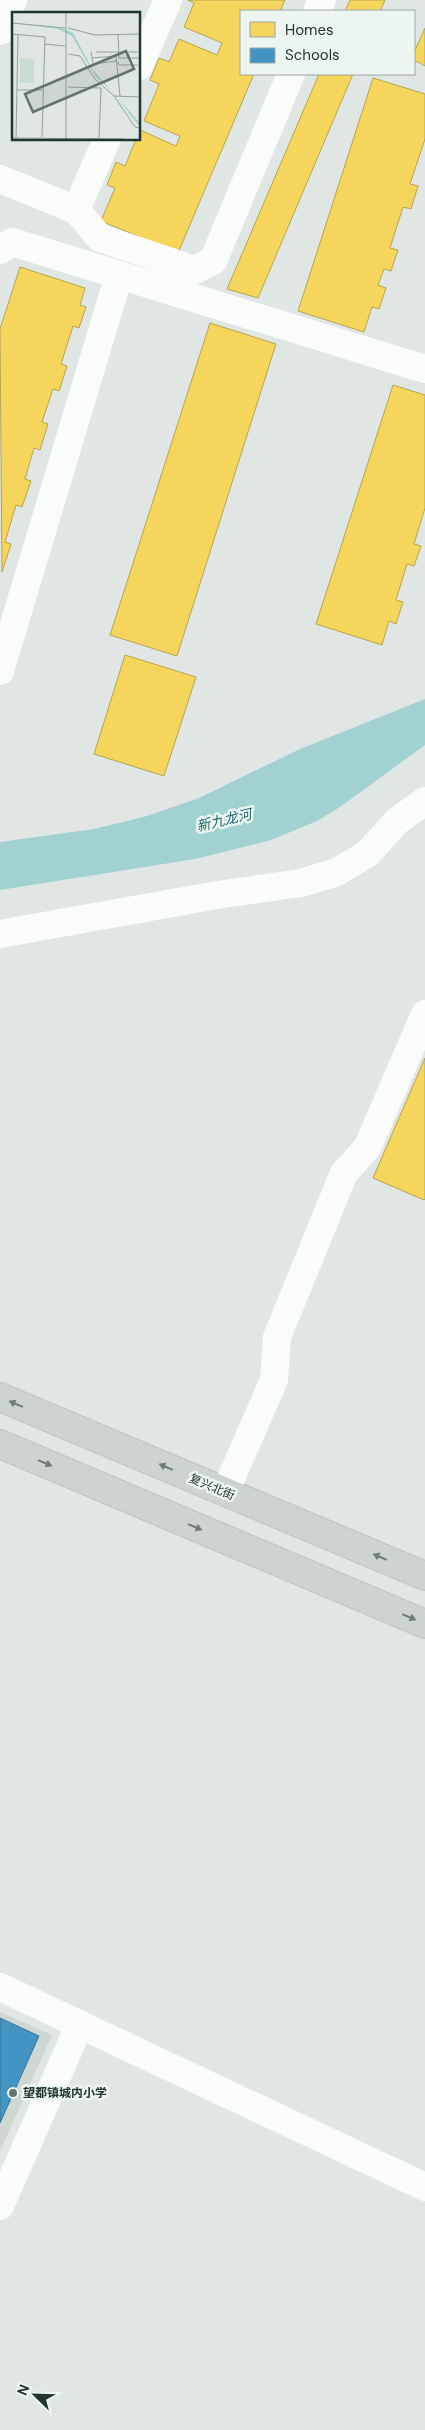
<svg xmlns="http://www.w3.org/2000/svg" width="425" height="2430" viewBox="0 0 425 2430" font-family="'DM Sans','Noto Sans SC',sans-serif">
<rect width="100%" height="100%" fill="#e0e6e3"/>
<!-- built -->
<path fill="#ced7d2" d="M0,2012L52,2035L0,2151Z"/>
<!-- water -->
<path fill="#a2d1d2" d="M425,699V745L340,807L317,821L271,840L195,859L0,890V842L94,829L147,816L199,798L300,749Z"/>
<!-- homes -->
<g fill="#f6d55c" stroke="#b6a54e">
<path d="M188,0H285L280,11H241V74H254L178,253L101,221L115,188L107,185L116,162L125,166L136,139H139L140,130L176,146L180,136L144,121L159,84L150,80L159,58L169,62L179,39L217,55L222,43L184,27L194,3Z"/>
<path d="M350,0H385L380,11H345Z"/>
<path d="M425,28V66L414,60V52Z"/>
<path d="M319,74H353L258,298L227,289Z"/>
<path d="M373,78L425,94V139L410,184L418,186L411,209L403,207L390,248L398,250L391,271L384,269L378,285L386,288L379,309L372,307L364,332L298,311Z"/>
<path d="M20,267L85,288L80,305L86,307L79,328L73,326L61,364L67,366L59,391L53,389L42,422L48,424L40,450L34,448L25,479L31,481L22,507L16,505L5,542L11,544L2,572L0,329Z"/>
<path d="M210,323L276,344L177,656L110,635Z"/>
<path d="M393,385L425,395V508L414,544L421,546L414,566L407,564L396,600L403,602L396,624L389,621L382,645L316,624Z"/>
<path d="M125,655L196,677L164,776L94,754Z"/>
<path d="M425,1058V1199L424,1200L373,1178Z"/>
</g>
<!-- schools -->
<path fill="#4393c3" stroke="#387796" d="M0,2018L39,2036L0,2123Z"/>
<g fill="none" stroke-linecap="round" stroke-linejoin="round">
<defs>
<g id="major">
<path d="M0,1397L425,1576"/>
<path d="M0,1444L425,1624"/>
</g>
</defs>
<!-- major casing -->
<use href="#major" stroke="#bbc3bf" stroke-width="30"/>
<!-- minor -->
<g stroke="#fafbfb" stroke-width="28">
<path d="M317,11L322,0"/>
<path d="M0,31L13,0"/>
<path d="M139,66L168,0"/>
<path d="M0,179L76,210L107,139"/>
<path d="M76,210L100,238L195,270L213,261L291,74"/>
<path d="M0,250L12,242L425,369"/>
<path d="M0,671L119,275"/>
<path d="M0,934L217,895L301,883L337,872L367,854L397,821L425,801"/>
<path d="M225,1492L274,1380L277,1337L344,1173L367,1148L425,1014"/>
<path d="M0,1987L425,2187"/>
<path d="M0,2206L80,2024"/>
</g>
<!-- major -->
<use href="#major" stroke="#ccd3d0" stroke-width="28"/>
</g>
<!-- one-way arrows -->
<defs><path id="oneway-solid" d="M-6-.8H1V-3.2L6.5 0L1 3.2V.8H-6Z" transform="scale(1.25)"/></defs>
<g fill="#6d7d77">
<use href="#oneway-solid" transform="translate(16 1404) rotate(-157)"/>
<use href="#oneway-solid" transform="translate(45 1463) rotate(23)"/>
<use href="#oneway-solid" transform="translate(166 1467) rotate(-157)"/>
<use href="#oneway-solid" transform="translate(195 1527) rotate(23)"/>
<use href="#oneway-solid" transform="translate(380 1557) rotate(-157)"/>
<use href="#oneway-solid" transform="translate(409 1617) rotate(23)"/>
</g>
<!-- markers -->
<circle fill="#63746d" stroke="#edf5f0" stroke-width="2" cx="13" cy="2093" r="5"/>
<g text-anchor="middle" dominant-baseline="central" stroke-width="5" stroke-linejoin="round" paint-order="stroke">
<!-- street labels -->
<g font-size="12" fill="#20362e" stroke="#edf5f0">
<text transform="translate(212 1487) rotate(23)">复兴北街</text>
</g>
<!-- poi labels -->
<g font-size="12" font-weight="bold" fill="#20362e" stroke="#edf5f0" text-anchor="start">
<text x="23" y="2093">望都镇城内小学</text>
</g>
<!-- water labels -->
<g font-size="14" font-style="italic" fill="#1f6a6d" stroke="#edf5f0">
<text transform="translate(224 820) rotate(-13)">新九龙河</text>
</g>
</g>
<!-- overview -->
<g transform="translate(12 12)">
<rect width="128" height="128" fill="#e0e6e3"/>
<path d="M8,46L22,47V71H8Z" fill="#c9dece"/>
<path d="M0,11L49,16L61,21L81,58L127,110V114L101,80L84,65L60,24L46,17Z" fill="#a2d1d2"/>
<path fill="none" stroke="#93a09b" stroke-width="1" d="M54,0V127M0,11L53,16M56,16L83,23L128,22M0,22L33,25L30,125M106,23L107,46H128M32,32L53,34M79,40L81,52L105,49M84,40H126M56,42L68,44L83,67L102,84L123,115L128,116M80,46L104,44L108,84M106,50L107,53H126M56,75L89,76L87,126M5,78H31M102,84L128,85M0,126L112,127M4,126L6,23"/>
<path fill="#63746d" fill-opacity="0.15" stroke="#63746d" stroke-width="2.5" d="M114,39L122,57L21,100L13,82Z"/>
<rect width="128" height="128" fill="none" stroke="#20362e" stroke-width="2.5"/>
</g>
<!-- legend -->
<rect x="240" y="10" width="175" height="65" fill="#edf5f0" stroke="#9ba9a2"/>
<rect x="250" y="22" width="25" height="15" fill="#f6d55c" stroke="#9ba9a2"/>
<text x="285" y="35" font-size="15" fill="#20362e">Homes</text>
<rect x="250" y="48" width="25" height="15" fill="#4393c3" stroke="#9ba9a2"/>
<text x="285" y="60" font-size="15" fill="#20362e">Schools</text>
<!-- north arrow -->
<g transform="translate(35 2395) rotate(293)" stroke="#edf5f0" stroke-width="4" paint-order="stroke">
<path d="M0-4L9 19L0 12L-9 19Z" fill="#20362e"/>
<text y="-8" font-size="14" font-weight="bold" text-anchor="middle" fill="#20362e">N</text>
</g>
</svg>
